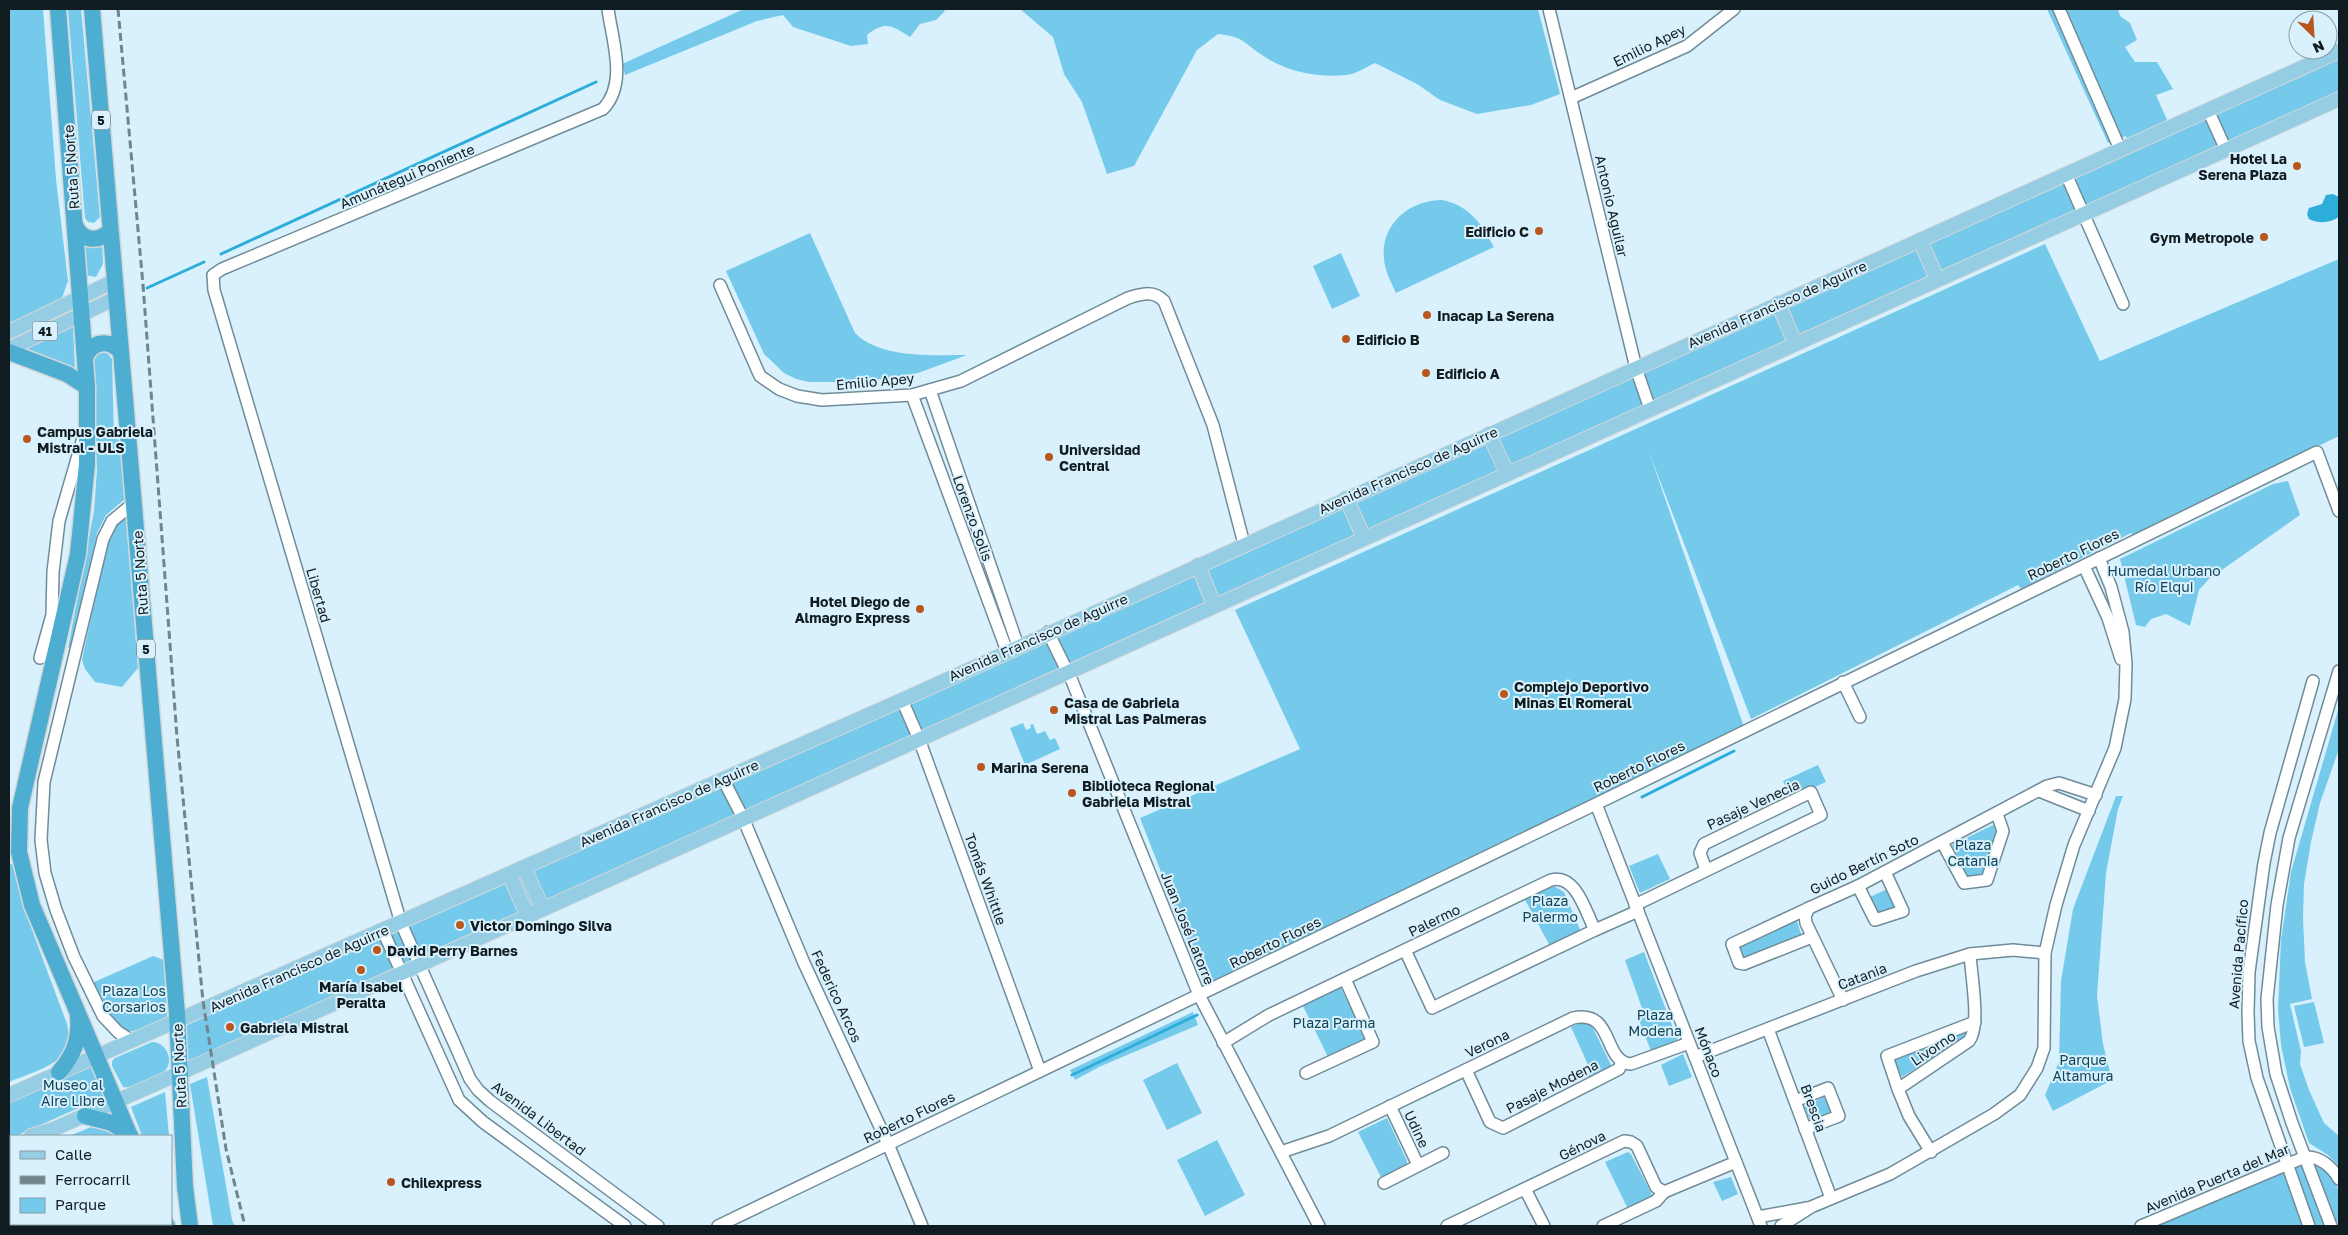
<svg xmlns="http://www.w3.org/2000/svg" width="2348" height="1235" viewBox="0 0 2348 1235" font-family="'Golos Text',sans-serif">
<rect width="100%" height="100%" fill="#d8f1fc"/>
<!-- green -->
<g fill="#75caec">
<path d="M9,9H43L56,179L68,281L61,301L9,327Z"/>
<path d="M68,9H81L100,217L94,223L88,222L85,218Z"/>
<path d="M744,9H943L945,11L936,20L920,24L910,37C892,26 886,20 867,35L868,44L851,46L793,27L783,15L757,21L625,75L622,64Z"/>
<path d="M1020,9H1538L1560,94L1531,105L1477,114L1440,100L1417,84L1375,63C1366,67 1356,74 1347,75C1317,78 1286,72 1262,55C1241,41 1244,37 1218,34L1197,50L1134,166L1107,174L1082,102L1064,74L1053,37Z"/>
<path d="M2047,9H2118L2120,16L2130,23L2137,40L2125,47L2135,62H2157L2173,89L2156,95L2167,120L2127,139L2126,136L2108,143Z"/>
<path d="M2339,56V95L187,1064L185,1026Z"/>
<path d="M1442,200C1471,206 1481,224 1494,247L1396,293C1391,282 1385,271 1384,259C1380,224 1410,200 1442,200Z"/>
<path d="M810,233L855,333C881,359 932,355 967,355L918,373L887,378L854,382H809L796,379L784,373L764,354L726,271Z"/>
<path d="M82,241L102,242L103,264L96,277L85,275Z"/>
<path d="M2045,244L2100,361L2339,259V436L2134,536L2131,533L2021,589L2018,585L1751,719L1649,452L1745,730L1205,985L1140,818L1300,749L1235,610Z"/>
<path d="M1341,253L1360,296L1332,309L1313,266Z"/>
<path d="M73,324L75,371L35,353L20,349Z"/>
<path d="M98,351L108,354L112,359L114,437L121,442L125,499L106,515L97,533L72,646L68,648L94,511L97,470L91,359Z"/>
<path d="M2288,481L2300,515L2209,579L2199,590L2190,626L2166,614L2151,619L2145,627L2136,625L2120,559L2273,484Z"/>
<path d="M126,516L138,668L122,687L95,682L85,669L82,660L108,538L115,525Z"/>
<path d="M2339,707V749L2320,803L2311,842L2304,884L2303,918L2305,962L2312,999L2290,1004L2301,1051L2300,1064L2309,1090L2324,1123L2339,1136V1166L2328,1155L2309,1143L2290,1088L2281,1045L2278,1009L2281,940L2291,872Z"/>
<path d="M1023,723L1026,730L1031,728L1030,725L1033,724L1037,734L1045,731L1050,740L1055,738L1060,749L1025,765L1010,728Z"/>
<path d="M1818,765L1826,782L1790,798L1783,781Z"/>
<path d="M2116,796H2123L2118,809L2106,873L2097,996L2103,1044L2112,1080L2053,1111L2045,1095L2059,1062L2061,981L2073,909Z"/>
<path d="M1993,825L1998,831L1983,876L1968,877L1952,845Z"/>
<path d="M1658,854L1670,879L1640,893L1629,866Z"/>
<path d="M9,863L13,865L22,903L67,1024C68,1030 70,1038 68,1044C63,1066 27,1074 9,1082Z"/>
<path d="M1552,885L1564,892L1581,932L1550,946L1524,898Z"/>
<path d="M1887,889L1895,907L1878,914L1870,897Z"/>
<path d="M1796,918L1802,937L1750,958H1742L1737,948L1742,942Z"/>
<path d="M1644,952L1678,1041L1651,1051L1637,1015L1643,1011L1625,960Z"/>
<path d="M153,956L164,960L167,1018C156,1022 144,1030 133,1031C109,1034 100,1001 92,983Z"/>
<path d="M1340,986L1366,1039L1328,1057L1302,1004Z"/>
<path d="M2314,1002L2324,1043L2304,1047L2294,1006Z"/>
<path d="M1193,1012L1198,1025L1101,1066L1075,1080L1070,1070Z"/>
<path d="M1586,1020L1592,1026L1613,1069L1589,1080L1586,1072L1589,1067L1571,1027Z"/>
<path d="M1967,1031L1963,1038L1902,1077L1894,1061L1901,1055Z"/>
<path d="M152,1042C167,1042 175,1062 164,1072C159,1078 130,1089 123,1087L112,1066V1061L115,1058Z"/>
<path d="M1683,1054L1692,1077L1669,1086L1661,1065Z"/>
<path d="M1177,1063L1202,1113L1167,1130L1143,1080Z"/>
<path d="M91,1066L105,1096L16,1136H11L9,1139V1103Z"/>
<path d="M207,1077L232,1220L235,1226H213L190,1084Z"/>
<path d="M165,1092L169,1136H142L131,1107Z"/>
<path d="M1824,1097L1832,1112L1811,1122L1804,1107Z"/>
<path d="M1387,1118L1407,1161V1171L1384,1183L1358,1132Z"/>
<path d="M96,1125L122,1136H69Z"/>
<path d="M1217,1140L1245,1195L1205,1216L1177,1160Z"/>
<path d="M1628,1152L1631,1154L1654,1199L1629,1211L1605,1162Z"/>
<path d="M11,1161V1224H159L160,1226H9V1162Z"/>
<path d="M2304,1163H2319C2323,1168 2329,1173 2333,1178C2341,1190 2343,1215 2335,1226H2154Z"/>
<path d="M1731,1177L1738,1194L1722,1201L1713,1182Z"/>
</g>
<!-- water -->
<path fill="#2dadd9" d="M2333,194L2339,197V217C2329,223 2320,224 2309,219L2307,214L2309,208L2322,204L2326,195Z"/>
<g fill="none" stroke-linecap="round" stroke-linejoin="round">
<!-- stream -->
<g stroke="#2dadd9" stroke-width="3">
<path d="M221,254L596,82"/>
<path d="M147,288L204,262"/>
<path d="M1642,797L1734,751"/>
<path d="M1072,1075L1197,1015"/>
</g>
<defs>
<g id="minor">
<path d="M608,9C612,40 628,83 603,109L222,269L213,275L214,290L401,923L470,1079L478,1090L490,1101L658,1226"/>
<path d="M1549,9L1636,368L1650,409"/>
<path d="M2059,9L2120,149"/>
<path d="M1571,98L1687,46L1734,9"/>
<path d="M2208,110L2226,150"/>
<path d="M2066,174L2123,304"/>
<path d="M720,285L760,376L779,389L797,396L822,400L912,395L961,381L1128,298C1142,294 1153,290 1164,301L1213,425L1244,544"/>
<path d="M930,390L1018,646"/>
<path d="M912,395L1007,651"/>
<path d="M2084,566L2108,618L2121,659"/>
<path d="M1048,632L1072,681L1199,995L1319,1226"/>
<path d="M40,658L52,615L53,572L59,521L83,438"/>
<path d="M1843,682L1860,717"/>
<path d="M902,700L919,739L1040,1071"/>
<path d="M723,779L743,818L804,963L888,1144L922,1226"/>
<path d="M2039,791L2089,811"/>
<path d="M1596,804L1761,1226"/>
<path d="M1942,842L1964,883L1987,880L2003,831L1997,814"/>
<path d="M1858,886L1875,920L1903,911L1885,872"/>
<path d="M1635,905L1821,815L1811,792L1704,844L1700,853L1706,870"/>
<path d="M1809,908L1732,944L1739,963L1744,964L1812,937"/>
<path d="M383,931L459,1100L483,1122L625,1226"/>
<path d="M1405,950L1432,1008L1595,930"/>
<path d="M1843,1000L1806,923L1805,916L1809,908L1858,886L2047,786L2059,783L2096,795"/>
<path d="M1768,1029L1831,1198"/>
<path d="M132,1041L118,1032L103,1016L74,957L56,910L45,873L41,840L44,782L103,539L112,521L135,502"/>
<path d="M1223,1043L1269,1015L1551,880C1576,873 1586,913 1595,930L1638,911"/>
<path d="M1695,1057L1916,971L1970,954L2013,950L2045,953"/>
<path d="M1466,1070L1490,1122L1503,1128L1619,1069L1622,1062"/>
<path d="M1306,1073L1373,1042L1345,979"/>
<path d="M1898,1089L1887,1056L1975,1022"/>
<path d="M1795,1101L1828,1088L1839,1116L1805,1129"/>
<path d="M1390,1106L1418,1165"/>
<path d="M1281,1152L1329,1136L1573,1018C1615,1009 1602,1062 1631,1064L1689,1043"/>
<path d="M1931,1152L1909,1116L1898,1089L1969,1041C1981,1026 1971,975 1970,954"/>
<path d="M1384,1183L1443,1153"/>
<path d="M1525,1189L1544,1226"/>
<path d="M1758,1217L1807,1208"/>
<path d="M718,1226L1596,804L2317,452L2339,511"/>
<path d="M1447,1226L1624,1141L1631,1142L1637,1146L1656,1187L1664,1192L1736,1162"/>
<path d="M1603,1226L1656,1201L1664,1192"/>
<path d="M1781,1226L1811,1207L1890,1174L1994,1114L2020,1095L2037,1068L2044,1048L2045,953L2056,905L2074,845L2115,748L2125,699L2126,664L2123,632L2111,587L2099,558"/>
<path d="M2141,1226L2305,1157C2320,1156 2332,1167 2339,1179"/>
<path d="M2309,1226L2257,1078L2249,1041L2248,1013L2249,972L2264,863L2270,833L2313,681"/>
<path d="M2331,1226L2292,1123L2276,1074L2268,1027L2267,999L2277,905L2289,838L2339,671"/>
</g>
<g id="major">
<path d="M1920,240L1937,279"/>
<path d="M1778,303L1795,343"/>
<path d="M9,332L114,281"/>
<path d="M9,349L116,298"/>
<path d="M1489,434L1507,473"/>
<path d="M1346,498L1364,538"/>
<path d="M1198,565L1214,605"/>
<path d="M524,868L543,909"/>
<path d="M509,875L528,916"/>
<path d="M9,1095L902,700L2339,51"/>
<path d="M31,1136L54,1129L180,1073L2339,99"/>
<path d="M9,1145L11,1144"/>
</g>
<g id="highway">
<path d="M58,9L87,387V464L78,554L20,808L19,852L32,905L130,1136"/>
<path d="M92,9L177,1014L185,1187L190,1226"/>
<path d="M75,225C82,241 98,243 110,231"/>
<path d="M9,352L67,374L87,387"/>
<path d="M85,358C91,342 108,338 120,351"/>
<path d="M59,1072C74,1055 80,1039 78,1016"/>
<path d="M85,1116L112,1123L130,1135"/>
<path d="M166,1224L167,1226"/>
</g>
</defs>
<!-- minor casing -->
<use href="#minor" stroke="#708c99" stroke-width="14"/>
<!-- major casing -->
<use href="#major" stroke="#d4d6d7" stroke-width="16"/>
<!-- highway casing -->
<use href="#highway" stroke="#d4d6d7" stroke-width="19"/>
<!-- minor -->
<use href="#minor" stroke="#fff" stroke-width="11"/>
<!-- major -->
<use href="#major" stroke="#95cee4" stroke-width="14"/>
<!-- highway -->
<use href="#highway" stroke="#4eaed2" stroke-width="16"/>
<!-- rail -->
<path stroke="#72848c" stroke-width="3" stroke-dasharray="8 4" stroke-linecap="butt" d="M118,9L143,285L177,737L203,1001L226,1149L245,1226"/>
</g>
<!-- markers -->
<g fill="#b9561d" stroke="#d8f1fc" stroke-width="2">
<circle cx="2297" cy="166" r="5"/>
<circle cx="1539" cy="231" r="5"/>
<circle cx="2264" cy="237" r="5"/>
<circle cx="1427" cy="315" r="5"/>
<circle cx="1346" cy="339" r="5"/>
<circle cx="1426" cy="373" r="5"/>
<circle cx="27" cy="439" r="5"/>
<circle cx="1049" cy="457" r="5"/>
<circle cx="920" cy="609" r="5"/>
<circle cx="1504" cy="694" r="5"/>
<circle cx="1054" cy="710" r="5"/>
<circle cx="981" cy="767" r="5"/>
<circle cx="1072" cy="793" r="5"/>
<circle cx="460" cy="925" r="5"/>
<circle cx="377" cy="950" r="5"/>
<circle cx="361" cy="970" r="5"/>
<circle cx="230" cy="1027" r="5"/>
<circle cx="391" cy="1182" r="5"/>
</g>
<g text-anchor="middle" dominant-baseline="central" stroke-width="4" stroke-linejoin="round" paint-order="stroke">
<!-- shield labels -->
<g fill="#d8f1fc" stroke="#4d5c63" stroke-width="1">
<rect x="92" y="110.5" width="18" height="19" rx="4"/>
<rect x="32.5" y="321.5" width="25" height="19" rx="4"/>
<rect x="137" y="639.5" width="18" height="19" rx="4"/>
</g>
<g font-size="12" font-weight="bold" fill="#111c21">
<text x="101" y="120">5</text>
<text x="45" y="331">41</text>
<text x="146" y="649">5</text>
</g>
<!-- street labels -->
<g font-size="14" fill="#111c21" stroke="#d8f1fc">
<text transform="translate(1649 45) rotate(-26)">Emilio Apey</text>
<text transform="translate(71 167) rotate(-94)">Ruta 5 Norte</text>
<text transform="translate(407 176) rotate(-23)">Amunátegui Poniente</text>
<text transform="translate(1612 206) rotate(77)">Antonio Aguilar</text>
<text transform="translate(1777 304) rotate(-24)">Avenida Francisco de Aguirre</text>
<text transform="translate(875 381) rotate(-5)">Emilio Apey</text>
<text transform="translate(1408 470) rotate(-24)">Avenida Francisco de Aguirre</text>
<text transform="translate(973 518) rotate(70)">Lorenzo Solis</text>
<text transform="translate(2073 554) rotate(-26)">Roberto Flores</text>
<text transform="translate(140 573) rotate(-94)">Ruta 5 Norte</text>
<text transform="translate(319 595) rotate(74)">Libertad</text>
<text transform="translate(1038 637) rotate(-24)">Avenida Francisco de Aguirre</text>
<text transform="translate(1639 766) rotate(-26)">Roberto Flores</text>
<text transform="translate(669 803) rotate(-24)">Avenida Francisco de Aguirre</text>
<text transform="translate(1753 804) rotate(-25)">Pasaje Venecia</text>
<text transform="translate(1864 864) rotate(-26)">Guido Bertín Soto</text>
<text transform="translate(986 879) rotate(70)">Tomás Whittle</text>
<text transform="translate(1434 920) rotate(-26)">Palermo</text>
<text transform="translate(1188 928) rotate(68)">Juan José Latorre</text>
<text transform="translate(1275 942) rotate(-26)">Roberto Flores</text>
<text transform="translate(2238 954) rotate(-85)">Avenida Pacífico</text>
<text transform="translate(299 968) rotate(-24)">Avenida Francisco de Aguirre</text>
<text transform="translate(1862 976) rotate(-21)">Catania</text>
<text transform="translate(837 996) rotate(65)">Federico Arcos</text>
<text transform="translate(1487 1043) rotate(-26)">Verona</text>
<text transform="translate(1933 1048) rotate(-34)">Livorno</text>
<text transform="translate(1709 1052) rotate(69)">Mónaco</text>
<text transform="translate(179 1066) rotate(-93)">Ruta 5 Norte</text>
<text transform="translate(1552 1086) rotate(-27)">Pasaje Modena</text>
<text transform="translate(1814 1108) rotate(70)">Brescia</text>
<text transform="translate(909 1117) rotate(-26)">Roberto Flores</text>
<text transform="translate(539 1118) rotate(37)">Avenida Libertad</text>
<text transform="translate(1417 1129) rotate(65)">Udine</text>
<text transform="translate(1582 1145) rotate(-26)">Génova</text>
<text transform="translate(2217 1178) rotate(-23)">Avenida Puerta del Mar</text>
</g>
<!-- poi labels -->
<g font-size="14" font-weight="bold" fill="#111c21" stroke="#d8f1fc" text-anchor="start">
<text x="2287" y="158" text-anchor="end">Hotel La<tspan x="2287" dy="16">Serena Plaza</tspan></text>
<text x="1529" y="231" text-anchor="end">Edificio C</text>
<text x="2254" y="237" text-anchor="end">Gym Metropole</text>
<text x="1437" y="315">Inacap La Serena</text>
<text x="1356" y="339">Edificio B</text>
<text x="1436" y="373">Edificio A</text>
<text x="37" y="431">Campus Gabriela<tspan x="37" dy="16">Mistral - ULS</tspan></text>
<text x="1059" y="449">Universidad<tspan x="1059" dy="16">Central</tspan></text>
<text x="910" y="601" text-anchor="end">Hotel Diego de<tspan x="910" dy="16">Almagro Express</tspan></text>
<text x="1514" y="686">Complejo Deportivo<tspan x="1514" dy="16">Minas El Romeral</tspan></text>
<text x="1064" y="702">Casa de Gabriela<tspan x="1064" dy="16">Mistral Las Palmeras</tspan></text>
<text x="991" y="767">Marina Serena</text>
<text x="1082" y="785">Biblioteca Regional<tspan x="1082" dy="16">Gabriela Mistral</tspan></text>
<text x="470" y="925">Victor Domingo Silva</text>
<text x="387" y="950">David Perry Barnes</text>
<text x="361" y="986" text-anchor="middle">María Isabel<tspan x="361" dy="16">Peralta</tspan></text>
<text x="240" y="1027">Gabriela Mistral</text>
<text x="401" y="1182">Chilexpress</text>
</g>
<!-- park labels -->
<g font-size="14" fill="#104456" stroke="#d8f1fc">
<text x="2164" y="570">Humedal Urbano<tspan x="2164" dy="16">Río Elqui</tspan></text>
<text x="1973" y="844">Plaza<tspan x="1973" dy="16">Catania</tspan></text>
<text x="1550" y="900">Plaza<tspan x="1550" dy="16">Palermo</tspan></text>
<text x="134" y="990">Plaza Los<tspan x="134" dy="16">Corsarios</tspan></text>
<text x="1655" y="1014">Plaza<tspan x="1655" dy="16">Modena</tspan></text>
<text x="1334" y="1022">Plaza Parma</text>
<text x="2083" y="1059">Parque<tspan x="2083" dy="16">Altamura</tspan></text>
<text x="73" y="1084">Museo al<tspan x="73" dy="16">Aire Libre</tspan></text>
</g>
</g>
<!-- border -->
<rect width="2348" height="1235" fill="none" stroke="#111c21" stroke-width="20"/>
<!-- legend -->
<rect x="10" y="1135" width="162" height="90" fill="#d8f1fc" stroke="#889ca4"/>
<rect x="20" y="1151" width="25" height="8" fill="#95cee4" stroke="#889ca4"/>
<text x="55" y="1160" font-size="15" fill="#111c21">Calle</text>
<rect x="20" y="1176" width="25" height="8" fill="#72848c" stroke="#889ca4"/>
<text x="55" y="1185" font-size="15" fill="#111c21">Ferrocarril</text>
<rect x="20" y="1198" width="25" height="15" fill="#75caec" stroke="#889ca4"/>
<text x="55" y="1210" font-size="15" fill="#111c21">Parque</text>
<!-- north arrow -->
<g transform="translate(2313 35) rotate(155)"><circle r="24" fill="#d8f1fc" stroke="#889ca4"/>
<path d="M0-4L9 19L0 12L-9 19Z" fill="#b9561d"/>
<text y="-8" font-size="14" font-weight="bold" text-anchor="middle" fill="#111c21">N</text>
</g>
</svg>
